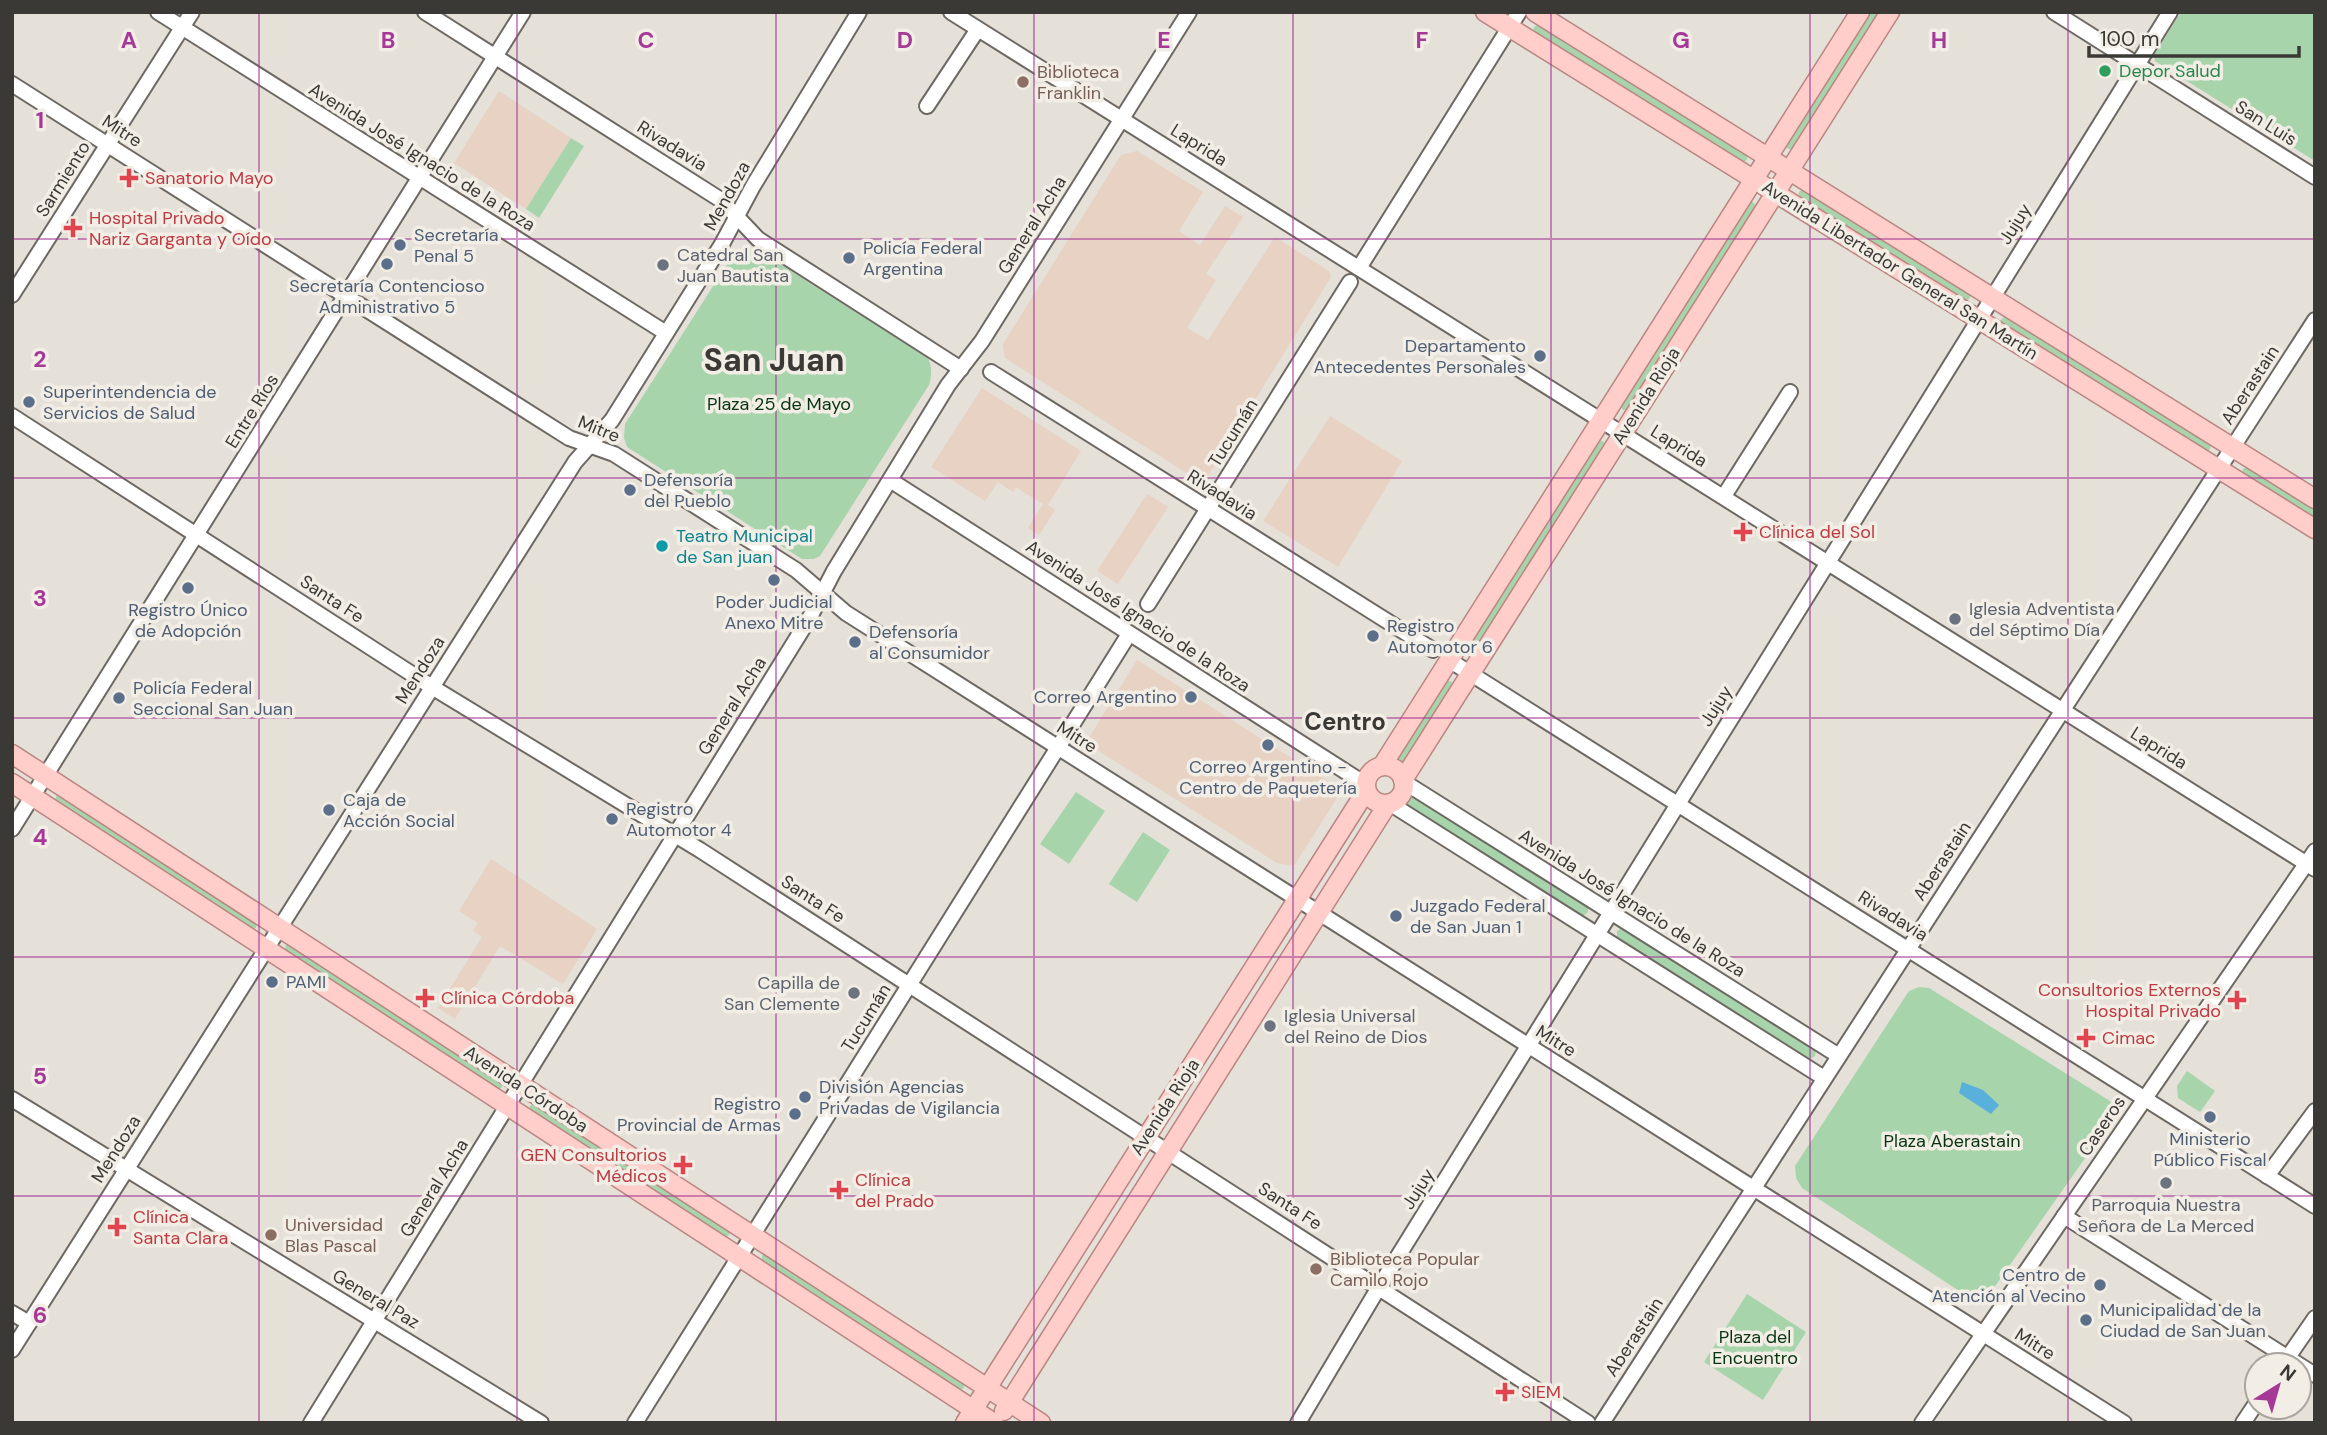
<svg xmlns="http://www.w3.org/2000/svg" width="2327" height="1435" viewBox="0 0 2327 1435" font-family="'DM Sans',sans-serif">
<rect width="100%" height="100%" fill="#e5e0d8"/>
<!-- commercial -->
<g fill="#e7d2c4">
<path d="M499,91L571,138L526,209L454,163Z"/>
<path d="M1137,151L1203,192L1179,231L1200,245L1225,206L1243,217L1206,274L1216,280L1187,328L1208,340L1275,237L1329,271L1331,277L1208,476L1196,479L1005,358L1003,344L1121,155Z"/>
<path d="M982,388L1081,451L1048,505L1055,510L1039,535L1028,528L1043,504L1022,491L1016,487L1013,492L998,482L985,501L931,467Z"/>
<path d="M1330,416L1402,461L1338,567L1263,521Z"/>
<path d="M1147,494L1168,507L1118,584L1097,571Z"/>
<path d="M1137,660L1342,790L1294,866L1277,863L1094,748L1090,736Z"/>
<path d="M491,859L597,929L563,984L500,946L455,1019L438,1008L482,937L473,931L478,923L459,911Z"/>
</g>
<!-- green -->
<g fill="#a8d4ac">
<path d="M1869,12H1881L1794,149H1788L1785,144Z"/>
<path d="M2181,12H2315V161L2155,61L2154,55Z"/>
<path d="M1539,24L1747,154V160L1742,163L1533,33L1534,27Z"/>
<path d="M571,138L584,146L539,218L526,209Z"/>
<path d="M1803,189L1970,293V298L1965,302L1798,198L1799,192Z"/>
<path d="M1752,201L1757,207L1629,410H1623L1620,405L1748,202Z"/>
<path d="M748,250L759,251L928,358C932,367 932,376 929,385L820,556L814,559H802L627,447L624,438L625,424L733,255Z"/>
<path d="M2006,315L2211,443L2210,449L2206,452L2000,324L2001,320Z"/>
<path d="M1597,440L1603,441L1605,447L1476,650H1471L1468,644Z"/>
<path d="M2247,466L2315,508V520L2242,475L2243,469Z"/>
<path d="M1444,681H1451L1453,687L1405,763L1396,758Z"/>
<path d="M1076,792L1105,811L1069,864L1040,844Z"/>
<path d="M61,794L257,922L256,928L251,930L55,800L57,795Z"/>
<path d="M1411,795L1588,907V912L1583,916L1405,804Z"/>
<path d="M1143,832L1170,850L1137,902L1109,884Z"/>
<path d="M1622,928L1816,1050L1815,1056L1810,1059L1617,937V931Z"/>
<path d="M290,944L503,1082L502,1087L498,1090L284,952L286,945Z"/>
<path d="M1919,987L1929,988L2110,1101L2114,1110V1117L1986,1299L1981,1301L1973,1300L1802,1188L1796,1178L1795,1166L1909,991Z"/>
<path d="M2187,1071L2215,1091L2200,1112L2178,1098L2177,1086Z"/>
<path d="M535,1103L730,1230L729,1235L725,1238L529,1111L530,1106Z"/>
<path d="M764,1254H767L965,1382L964,1388L959,1391L761,1262L762,1256Z"/>
<path d="M1747,1294L1806,1332L1763,1400L1704,1362Z"/>
</g>
<!-- water -->
<path fill="#59b1db" d="M1962,1082L1983,1090L1999,1105L1991,1114L1959,1093Z"/>
<g fill="none" stroke-linecap="round" stroke-linejoin="round">
<defs>
<g id="minor">
<path d="M158,12L666,333"/>
<path d="M425,12L721,200L758,239L961,369"/>
<path d="M951,12L2315,869"/>
<path d="M2054,12L2315,177"/>
<path d="M12,84L569,438L614,454L796,570L846,613L2124,1423"/>
<path d="M927,106L978,29"/>
<path d="M1359,268L1519,12"/>
<path d="M12,295L192,12"/>
<path d="M991,372L1433,650"/>
<path d="M12,416L432,687L700,850L1588,1423"/>
<path d="M890,480L1365,784"/>
<path d="M1724,496L1790,392"/>
<path d="M1148,604L1350,282"/>
<path d="M1449,660L2315,1206"/>
<path d="M1404,782L1839,1056"/>
<path d="M1391,804L1824,1078"/>
<path d="M12,829L523,12"/>
<path d="M12,1099L541,1423"/>
<path d="M2267,1176L2315,1111"/>
<path d="M2064,1216L2315,1375"/>
<path d="M12,1313L29,1323"/>
<path d="M12,1350L575,462L612,420L722,244L753,186L859,12"/>
<path d="M2284,1363L2315,1318"/>
<path d="M311,1423L810,617L834,571L948,385L982,341L1189,12"/>
<path d="M635,1423L1129,634"/>
<path d="M1298,1423L1379,1287L1678,804L2170,12"/>
<path d="M1602,1423L2315,320"/>
<path d="M1922,1423L2315,851"/>
<path d="M2243,1423L2257,1402"/>
</g>
<g id="major">
<path d="M1485,12L2315,529"/>
<path d="M1535,12L2315,499"/>
<path d="M12,754L1041,1423"/>
<circle cx="1385" cy="785" r="19"/>
<path d="M1382,766L1860,12"/>
<path d="M1403,780L1890,12"/>
<path d="M12,783L994,1423"/>
<path d="M1004,1411L1387,805"/>
<path d="M965,1423L1366,791"/>
</g>
</defs>
<!-- minor casing -->
<use href="#minor" stroke="#6d6862" stroke-width="18"/>
<!-- major casing -->
<use href="#major" stroke="#ba8581" stroke-width="21"/>
<!-- minor -->
<use href="#minor" stroke="#fff" stroke-width="14"/>
<!-- major -->
<use href="#major" stroke="#ffcecb" stroke-width="18"/>
</g>
<!-- grid -->
<path fill="none" stroke="#a63998" stroke-width="2" stroke-opacity="0.55" d="M259,12V1423M517,12V1423M776,12V1423M1034,12V1423M1293,12V1423M1551,12V1423M1810,12V1423M2068,12V1423M12,239H2315M12,478H2315M12,718H2315M12,957H2315M12,1196H2315"/>
<!-- markers -->
<circle fill="#2e9e5b" stroke="#f2ede5" stroke-width="2.5" cx="2105" cy="71" r="7"/>
<g fill="#8d6e63" stroke="#f2ede5" stroke-width="2.5">
<circle cx="1023" cy="82" r="7"/>
<circle cx="271" cy="1235" r="7"/>
<circle cx="1316" cy="1269" r="7"/>
</g>
<g fill="#e0444e" stroke="#f2ede5" stroke-width="2.5">
<path d="M125.5 167.5h7v7h7v7h-7v7h-7v-7h-7v-7h7z"/>
<path d="M69.5 217.5h7v7h7v7h-7v7h-7v-7h-7v-7h7z"/>
<path d="M1739.5 521.5h7v7h7v7h-7v7h-7v-7h-7v-7h7z"/>
<path d="M421.5 987.5h7v7h7v7h-7v7h-7v-7h-7v-7h7z"/>
<path d="M2233.5 989.5h7v7h7v7h-7v7h-7v-7h-7v-7h7z"/>
<path d="M2082.5 1027.5h7v7h7v7h-7v7h-7v-7h-7v-7h7z"/>
<path d="M679.5 1154.5h7v7h7v7h-7v7h-7v-7h-7v-7h7z"/>
<path d="M835.5 1179.5h7v7h7v7h-7v7h-7v-7h-7v-7h7z"/>
<path d="M113.5 1216.5h7v7h7v7h-7v7h-7v-7h-7v-7h7z"/>
<path d="M1501.5 1381.5h7v7h7v7h-7v7h-7v-7h-7v-7h7z"/>
</g>
<g fill="#5c6f8a" stroke="#f2ede5" stroke-width="2.5">
<circle cx="400" cy="245" r="7"/>
<circle cx="849" cy="258" r="7"/>
<circle cx="387" cy="264" r="7"/>
<circle cx="1540" cy="356" r="7"/>
<circle cx="29" cy="402" r="7"/>
<circle cx="630" cy="490" r="7"/>
<circle cx="774" cy="580" r="7"/>
<circle cx="188" cy="588" r="7"/>
<circle cx="1373" cy="636" r="7"/>
<circle cx="855" cy="642" r="7"/>
<circle cx="1191" cy="697" r="7"/>
<circle cx="119" cy="698" r="7"/>
<circle cx="1268" cy="745" r="7"/>
<circle cx="329" cy="810" r="7"/>
<circle cx="612" cy="819" r="7"/>
<circle cx="1396" cy="916" r="7"/>
<circle cx="272" cy="982" r="7"/>
<circle cx="805" cy="1097" r="7"/>
<circle cx="795" cy="1114" r="7"/>
<circle cx="2210" cy="1117" r="7"/>
<circle cx="2100" cy="1285" r="7"/>
<circle cx="2086" cy="1320" r="7"/>
</g>
<g fill="#6b7280" stroke="#f2ede5" stroke-width="2.5">
<circle cx="663" cy="265" r="7"/>
<circle cx="1955" cy="619" r="7"/>
<circle cx="854" cy="993" r="7"/>
<circle cx="1270" cy="1026" r="7"/>
<circle cx="2166" cy="1183" r="7"/>
</g>
<circle fill="#0f9aa8" stroke="#f2ede5" stroke-width="2.5" cx="662" cy="546" r="7"/>
<g text-anchor="middle" dominant-baseline="central" stroke-width="7" stroke-linejoin="round" paint-order="stroke">
<!-- leisure labels -->
<g font-size="18" fill="#27864d" stroke="#f2ede5" text-anchor="start">
<text x="2119" y="71">Depor Salud</text>
</g>
<!-- education labels -->
<g font-size="18" fill="#785e54" stroke="#f2ede5" text-anchor="start">
<text x="1037" y="72">Biblioteca<tspan x="1037" dy="21">Franklin</tspan></text>
<text x="285" y="1225">Universidad<tspan x="285" dy="21">Blas Pascal</tspan></text>
<text x="1330" y="1259">Biblioteca Popular<tspan x="1330" dy="21">Camilo Rojo</tspan></text>
</g>
<!-- street labels -->
<g font-size="18" fill="#3b3936" stroke="#f2ede5">
<text transform="translate(2266 123) rotate(32)">San Luis</text>
<text transform="translate(122 131) rotate(33)">Mitre</text>
<text transform="translate(1199 145) rotate(32)">Laprida</text>
<text transform="translate(672 146) rotate(32)">Rivadavia</text>
<text transform="translate(422 157) rotate(32)">Avenida José Ignacio de la Roza</text>
<text transform="translate(63 179) rotate(-58)">Sarmiento</text>
<text transform="translate(727 196) rotate(-61)">Mendoza</text>
<text transform="translate(2015 224) rotate(-58)">Jujuy</text>
<text transform="translate(1032 225) rotate(-58)">General Acha</text>
<text transform="translate(1900 270) rotate(32)">Avenida Libertador General San Martín</text>
<text transform="translate(2250 385) rotate(-57)">Aberastain</text>
<text transform="translate(1646 396) rotate(-58)">Avenida Rioja</text>
<text transform="translate(252 411) rotate(-58)">Entre Ríos</text>
<text transform="translate(599 429) rotate(22)">Mitre</text>
<text transform="translate(1233 433) rotate(-58)">Tucumán</text>
<text transform="translate(1679 446) rotate(32)">Laprida</text>
<text transform="translate(1222 495) rotate(32)">Rivadavia</text>
<text transform="translate(332 599) rotate(33)">Santa Fe</text>
<text transform="translate(1138 616) rotate(33)">Avenida José Ignacio de la Roza</text>
<text transform="translate(420 670) rotate(-58)">Mendoza</text>
<text transform="translate(732 706) rotate(-58)">General Acha</text>
<text transform="translate(1716 706) rotate(-58)">Jujuy</text>
<text transform="translate(1077 737) rotate(32)">Mitre</text>
<text transform="translate(2159 748) rotate(32)">Laprida</text>
<text transform="translate(1942 861) rotate(-57)">Aberastain</text>
<text transform="translate(813 899) rotate(33)">Santa Fe</text>
<text transform="translate(1632 903) rotate(32)">Avenida José Ignacio de la Roza</text>
<text transform="translate(1893 916) rotate(32)">Rivadavia</text>
<text transform="translate(866 1018) rotate(-58)">Tucumán</text>
<text transform="translate(1556 1041) rotate(32)">Mitre</text>
<text transform="translate(526 1089) rotate(33)">Avenida Córdoba</text>
<text transform="translate(1165 1107) rotate(-57)">Avenida Rioja</text>
<text transform="translate(2102 1126) rotate(-56)">Caseros</text>
<text transform="translate(116 1149) rotate(-58)">Mendoza</text>
<text transform="translate(434 1188) rotate(-58)">General Acha</text>
<text transform="translate(1418 1189) rotate(-58)">Jujuy</text>
<text transform="translate(1290 1206) rotate(33)">Santa Fe</text>
<text transform="translate(376 1299) rotate(31)">General Paz</text>
<text transform="translate(1634 1337) rotate(-57)">Aberastain</text>
<text transform="translate(2035 1344) rotate(32)">Mitre</text>
</g>
<!-- health labels -->
<g font-size="18" fill="#be3a42" stroke="#f2ede5" text-anchor="start">
<text x="145" y="178">Sanatorio Mayo</text>
<text x="89" y="218">Hospital Privado<tspan x="89" dy="21">Nariz Garganta y Oído</tspan></text>
<text x="1759" y="532">Clínica del Sol</text>
<text x="2221" y="990" text-anchor="end">Consultorios Externos<tspan x="2221" dy="21">Hospital Privado</tspan></text>
<text x="441" y="998">Clínica Córdoba</text>
<text x="2102" y="1038">Cimac</text>
<text x="667" y="1155" text-anchor="end">GEN Consultorios<tspan x="667" dy="21">Médicos</tspan></text>
<text x="855" y="1180">Clínica<tspan x="855" dy="21">del Prado</tspan></text>
<text x="133" y="1217">Clínica<tspan x="133" dy="21">Santa Clara</tspan></text>
<text x="1521" y="1392">SIEM</text>
</g>
<!-- service labels -->
<g font-size="18" fill="#4e5e75" stroke="#f2ede5" text-anchor="start">
<text x="414" y="235">Secretaría<tspan x="414" dy="21">Penal 5</tspan></text>
<text x="863" y="248">Policía Federal<tspan x="863" dy="21">Argentina</tspan></text>
<text x="387" y="286" text-anchor="middle">Secretaría Contencioso<tspan x="387" dy="21">Administrativo 5</tspan></text>
<text x="1526" y="346" text-anchor="end">Departamento<tspan x="1526" dy="21">Antecedentes Personales</tspan></text>
<text x="43" y="392">Superintendencia de<tspan x="43" dy="21">Servicios de Salud</tspan></text>
<text x="644" y="480">Defensoría<tspan x="644" dy="21">del Pueblo</tspan></text>
<text x="774" y="602" text-anchor="middle">Poder Judicial<tspan x="774" dy="21">Anexo Mitre</tspan></text>
<text x="188" y="610" text-anchor="middle">Registro Único<tspan x="188" dy="21">de Adopción</tspan></text>
<text x="1387" y="626">Registro<tspan x="1387" dy="21">Automotor 6</tspan></text>
<text x="869" y="632">Defensoría<tspan x="869" dy="21">al Consumidor</tspan></text>
<text x="133" y="688">Policía Federal<tspan x="133" dy="21">Seccional San Juan</tspan></text>
<text x="1177" y="697" text-anchor="end">Correo Argentino</text>
<text x="1268" y="767" text-anchor="middle">Correo Argentino -<tspan x="1268" dy="21">Centro de Paquetería</tspan></text>
<text x="343" y="800">Caja de<tspan x="343" dy="21">Acción Social</tspan></text>
<text x="626" y="809">Registro<tspan x="626" dy="21">Automotor 4</tspan></text>
<text x="1410" y="906">Juzgado Federal<tspan x="1410" dy="21">de San Juan 1</tspan></text>
<text x="286" y="982">PAMI</text>
<text x="819" y="1087">División Agencias<tspan x="819" dy="21">Privadas de Vigilancia</tspan></text>
<text x="781" y="1104" text-anchor="end">Registro<tspan x="781" dy="21">Provincial de Armas</tspan></text>
<text x="2210" y="1139" text-anchor="middle">Ministerio<tspan x="2210" dy="21">Público Fiscal</tspan></text>
<text x="2086" y="1275" text-anchor="end">Centro de<tspan x="2086" dy="21">Atención al Vecino</tspan></text>
<text x="2100" y="1310">Municipalidad de la<tspan x="2100" dy="21">Ciudad de San Juan</tspan></text>
</g>
<!-- worship labels -->
<g font-size="18" fill="#5b616d" stroke="#f2ede5" text-anchor="start">
<text x="677" y="255">Catedral San<tspan x="677" dy="21">Juan Bautista</tspan></text>
<text x="1969" y="609">Iglesia Adventista<tspan x="1969" dy="21">del Séptimo Día</tspan></text>
<text x="840" y="983" text-anchor="end">Capilla de<tspan x="840" dy="21">San Clemente</tspan></text>
<text x="1284" y="1016">Iglesia Universal<tspan x="1284" dy="21">del Reino de Dios</tspan></text>
<text x="2166" y="1205" text-anchor="middle">Parroquia Nuestra<tspan x="2166" dy="21">Señora de La Merced</tspan></text>
</g>
<!-- park labels -->
<g font-size="18" fill="#053510" stroke="#f2ede5">
<text x="779" y="404">Plaza 25 de Mayo</text>
<text x="1952" y="1141">Plaza Aberastain</text>
<text x="1755" y="1337">Plaza del<tspan x="1755" dy="21">Encuentro</tspan></text>
</g>
<!-- culture labels -->
<g font-size="18" fill="#0d838f" stroke="#f2ede5" text-anchor="start">
<text x="676" y="536">Teatro Municipal<tspan x="676" dy="21">de San juan</tspan></text>
</g>
<!-- district labels -->
<g font-size="24" font-weight="bold" fill="#3b3936" stroke="#f2ede5">
<text x="1345" y="721">Centro</text>
</g>
<!-- town labels -->
<g font-size="32" font-weight="bold" fill="#3b3936" stroke="#f2ede5">
<text x="774" y="360">San Juan</text>
</g>
</g>
<g font-size="23" text-anchor="middle" font-weight="bold" fill="#a63998" stroke="#f2ede5" stroke-width="7" stroke-linejoin="round" paint-order="stroke">
<text x="129" y="48">A</text>
<text x="388" y="48">B</text>
<text x="646" y="48">C</text>
<text x="905" y="48">D</text>
<text x="1164" y="48">E</text>
<text x="1422" y="48">F</text>
<text x="1681" y="48">G</text>
<text x="1939" y="48">H</text>
<text x="40" y="128">1</text>
<text x="40" y="367">2</text>
<text x="40" y="606">3</text>
<text x="40" y="845">4</text>
<text x="40" y="1084">5</text>
<text x="40" y="1323">6</text>
</g>
<!-- border -->
<rect width="2327" height="1435" fill="none" stroke="#3b3936" stroke-width="28"/>
<!-- north arrow -->
<g transform="translate(2278 1386) rotate(37)"><circle r="33" fill="#f2ede5" stroke="#a9a59f" stroke-width="2"/>
<path d="M0-5L12 26L0 18L-12 26Z" fill="#a63998"/>
<text y="-10" font-size="19" font-weight="bold" text-anchor="middle" fill="#3b3936">N</text>
</g>
<!-- scale -->
<path d="M2089 46v10h210v-10" fill="none" stroke="#3b3936" stroke-width="3.5"/>
<text x="2100" y="46" font-size="21" fill="#3b3936" stroke="#f2ede5" stroke-width="5" paint-order="stroke">100 m</text>
</svg>
